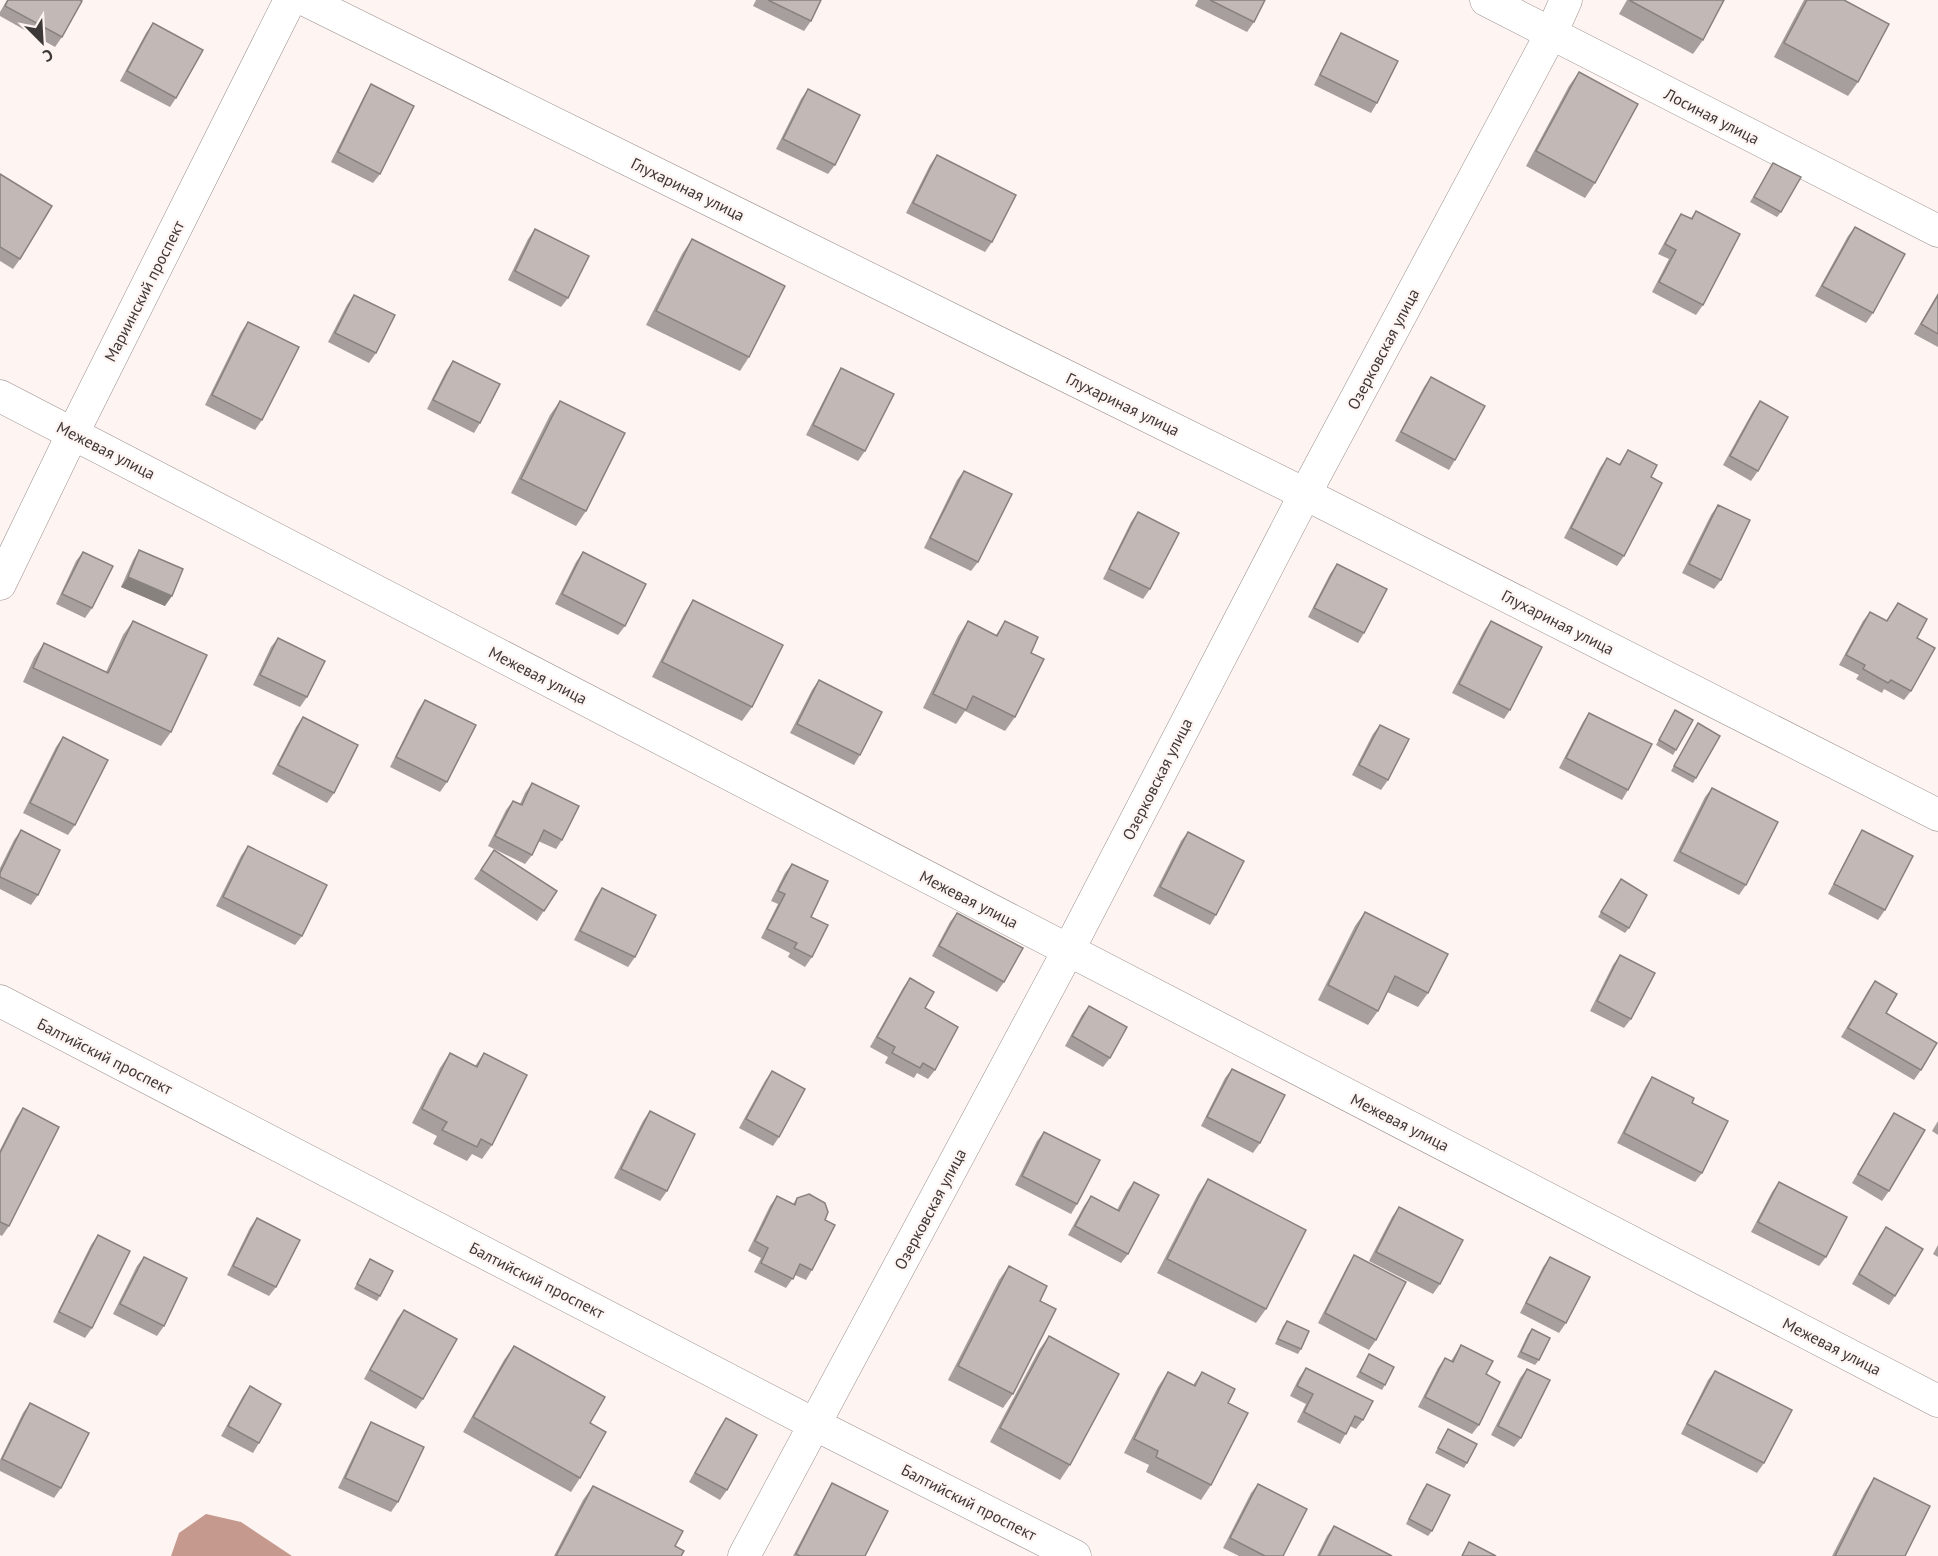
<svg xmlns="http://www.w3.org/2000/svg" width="1938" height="1556" viewBox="0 0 1938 1556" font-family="'PT Sans',sans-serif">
<rect width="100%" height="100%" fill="#fef4f1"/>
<!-- water -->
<path fill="#c5998e" d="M206,1514L241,1522L292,1556H171L179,1533Z"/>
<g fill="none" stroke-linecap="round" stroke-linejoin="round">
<defs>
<g id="street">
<path d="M305,0L1305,494L1938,815"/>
<path d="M1486,0L1938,231"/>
<path d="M0,396L1938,1401"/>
<path d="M0,584L73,433L290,0"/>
<path d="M0,1001L814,1424L1075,1556"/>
<path d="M744,1556L1068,951L1305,494L1551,34L1566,0"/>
</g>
</defs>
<!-- street casing -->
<use href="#street" stroke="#9a908e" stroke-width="33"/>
<!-- street -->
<use href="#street" stroke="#fff" stroke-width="32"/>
</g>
<!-- wall -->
<g fill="#a79f9d">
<path d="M7,0H80L62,37L55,47L0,16V12Z"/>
<path d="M756,0H821L811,21L804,31L753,6Z"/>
<path d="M1198,0H1265L1254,22L1247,32L1195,6Z"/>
<path d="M1627,0H1724L1703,40L1693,54L1619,14Z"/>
<path d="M1804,0H1844L1858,82L1848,96L1774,57Z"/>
<path d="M153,23L176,98L170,107L120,81L146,33Z"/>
<path d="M1341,33L1377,103L1371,113L1314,85L1335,43Z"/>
<path d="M1579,72L1595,183L1585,198L1526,166L1569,86Z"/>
<path d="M371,84L380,174L373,183L331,162L365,94Z"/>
<path d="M808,89L835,165L828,174L776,149L801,99Z"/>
<path d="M937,155L992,242L985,252L906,213L930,165Z"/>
<path d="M1773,163L1781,212L1777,217L1750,202Z"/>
<path d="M0,174L20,259L13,269L0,261Z"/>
<path d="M1696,211L1703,305L1696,315L1652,292L1669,259L1658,254L1675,223L1681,214L1691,218Z"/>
<path d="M1855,227L1873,313L1866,323L1815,296L1848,236Z"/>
<path d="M535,229L568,298L561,307L508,280L528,239Z"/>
<path d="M692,239L749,357L740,371L646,325L682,254Z"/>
<path d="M1938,293V347L1914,334Z"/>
<path d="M354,295L376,353L369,363L328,342L347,305Z"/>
<path d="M248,322L262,420L255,430L205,405L241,332Z"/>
<path d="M453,361L480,423L474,433L427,409L446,371Z"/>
<path d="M841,368L865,451L858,461L806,435L835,378Z"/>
<path d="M1431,377L1455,460L1449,470L1395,441L1424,387Z"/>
<path d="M560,401L586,511L576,526L511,493L550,415Z"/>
<path d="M1760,401L1758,471L1751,481L1723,465L1753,411Z"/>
<path d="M1628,450L1651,477L1624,556L1617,566L1564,538L1600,468L1607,458L1619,464Z"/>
<path d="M964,471L978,562L971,571L924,548L957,480Z"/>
<path d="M1718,505L1721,580L1714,589L1682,573L1711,515Z"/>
<path d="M1138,512L1150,589L1143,599L1103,579L1131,522Z"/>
<path d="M139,550L165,606L121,587L133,560Z"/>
<path d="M83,552L92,608L85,618L56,604L76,561Z"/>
<path d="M583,552L625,626L618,635L555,604L576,562Z"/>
<path d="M1337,564L1364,633L1358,643L1308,617L1330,574Z"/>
<path d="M693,600L752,707L742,721L652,677L684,614Z"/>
<path d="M1898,603L1917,638L1911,691L1904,700L1884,689L1882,693L1856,679L1859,675L1839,665L1863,621L1870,612L1886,621Z"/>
<path d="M133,621L171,732L161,746L23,682L34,658L44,643L106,672L123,635Z"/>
<path d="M968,621L996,635L1005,621L1031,653L1015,717L1005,731L965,711L956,724L923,708L958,636Z"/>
<path d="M1491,621L1510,710L1504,719L1452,693L1484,631Z"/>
<path d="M278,638L307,697L300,707L253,685L271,647Z"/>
<path d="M819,680L860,755L854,765L790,733L812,690Z"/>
<path d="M425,700L447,782L440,792L390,767L418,710Z"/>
<path d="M1675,710L1676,750L1673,755L1656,745Z"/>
<path d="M1589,713L1628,790L1622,800L1559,768L1583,722Z"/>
<path d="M303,717L334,793L327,803L272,774L296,727Z"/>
<path d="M1698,723L1696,778L1693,783L1671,771Z"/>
<path d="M1380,725L1388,780L1381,790L1352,775L1373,734Z"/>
<path d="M63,737L75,825L68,835L23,813L56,747Z"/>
<path d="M532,783L562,840L556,849L538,841L532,855L525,864L488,846L506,810L513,801L520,804L525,793Z"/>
<path d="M1712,788L1746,885L1739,895L1673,861L1705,797Z"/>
<path d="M21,830L38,895L31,905L0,889V868L14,840Z"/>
<path d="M1862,830L1885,910L1878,920L1828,894L1856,840Z"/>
<path d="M1188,832L1216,915L1210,925L1153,896L1181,841Z"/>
<path d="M248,846L302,936L295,945L216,906L241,856Z"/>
<path d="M494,850L557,891L537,921L474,879Z"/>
<path d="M792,864L811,917L812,957L805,967L788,957L790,953L761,938L778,904L771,901L785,873Z"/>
<path d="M1621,879L1629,928L1625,933L1598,917Z"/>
<path d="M602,888L635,957L628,967L574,940L595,898Z"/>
<path d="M1365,912L1428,993L1418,1007L1387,992L1378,1011L1368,1025L1318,1000L1355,926Z"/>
<path d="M957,913L1004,982L997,992L932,956L950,922Z"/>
<path d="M1620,955L1631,1019L1624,1028L1590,1011L1613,965Z"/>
<path d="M910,978L925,1008L935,1070L928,1079L917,1073L914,1078L885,1063L888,1057L870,1047L903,988Z"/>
<path d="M1875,981L1886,1013L1921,1070L1914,1080L1841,1037L1868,991Z"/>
<path d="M1089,1006L1110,1058L1103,1067L1065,1046L1082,1015Z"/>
<path d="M450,1053L475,1066L484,1053L492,1145L482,1159L472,1154L467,1161L433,1144L437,1136L412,1123L440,1068Z"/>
<path d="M1232,1069L1260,1143L1253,1153L1201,1126L1225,1078Z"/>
<path d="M772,1071L779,1137L773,1146L739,1128L765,1081Z"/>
<path d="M1652,1077L1692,1103L1702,1173L1695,1182L1617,1143L1646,1086Z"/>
<path d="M23,1108L9,1226L2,1236L0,1235V1150L16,1118Z"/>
<path d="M650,1111L667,1191L660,1201L614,1178L643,1121Z"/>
<path d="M1894,1113L1889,1191L1882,1201L1852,1183L1888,1122Z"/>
<path d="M1938,1121V1135L1932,1131Z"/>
<path d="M1044,1132L1077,1204L1071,1214L1015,1185L1037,1141Z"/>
<path d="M1208,1179L1266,1309L1256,1323L1157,1273L1198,1194Z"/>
<path d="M1134,1182L1128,1254L1121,1263L1068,1235L1084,1206L1091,1196L1117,1210L1127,1191Z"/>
<path d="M1779,1182L1826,1257L1819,1266L1751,1232L1772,1192Z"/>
<path d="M777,1196L793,1204L797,1198L825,1220L812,1270L806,1280L795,1275L786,1288L754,1272L761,1258L748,1251L770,1206Z"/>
<path d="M1399,1207L1440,1284L1433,1294L1369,1261L1392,1217Z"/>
<path d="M257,1218L276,1287L269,1296L227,1275L250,1228Z"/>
<path d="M1886,1227L1895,1296L1889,1305L1852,1284L1879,1237Z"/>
<path d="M98,1235L92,1328L85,1338L53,1322L91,1245Z"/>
<path d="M1938,1245V1257L1933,1254Z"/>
<path d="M1354,1255L1376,1340L1369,1350L1318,1323L1348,1265Z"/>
<path d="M144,1257L164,1326L157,1336L113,1314L137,1266Z"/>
<path d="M1550,1257L1566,1323L1559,1333L1520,1313L1543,1267Z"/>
<path d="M370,1259L380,1296L377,1301L354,1289Z"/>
<path d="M1009,1266L1040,1301L1013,1394L1003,1408L948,1380L999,1280Z"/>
<path d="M404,1310L423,1399L416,1409L364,1379L397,1319Z"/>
<path d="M1287,1321L1301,1349L1298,1354L1275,1344L1283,1326Z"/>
<path d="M1532,1329L1539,1360L1535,1365L1517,1357L1528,1334Z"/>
<path d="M1049,1336L1070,1465L1060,1480L990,1442L1039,1350Z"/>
<path d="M1461,1345L1486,1374L1479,1425L1472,1434L1418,1407L1438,1368L1445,1358L1451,1361Z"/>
<path d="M514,1346L590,1423L580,1478L571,1492L463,1432L504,1360Z"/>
<path d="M1369,1354L1385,1385L1382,1390L1356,1377Z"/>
<path d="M1306,1368L1363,1420L1356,1429L1350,1426L1340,1444L1297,1422L1306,1404L1290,1396L1299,1378Z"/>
<path d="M1527,1369L1521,1438L1514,1447L1491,1435L1520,1378Z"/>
<path d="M1715,1371L1764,1463L1757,1473L1681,1434L1708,1380Z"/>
<path d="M1168,1372L1193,1385L1202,1372L1228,1403L1211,1485L1201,1500L1146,1472L1149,1465L1124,1453L1158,1387Z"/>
<path d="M250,1386L259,1443L253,1453L221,1436L243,1396Z"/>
<path d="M30,1403L61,1488L54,1498L0,1471V1460L23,1413Z"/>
<path d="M726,1418L727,1490L720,1500L689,1482L719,1428Z"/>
<path d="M371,1422L398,1502L391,1512L338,1488L365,1432Z"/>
<path d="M1448,1429L1467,1463L1464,1468L1435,1453Z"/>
<path d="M1874,1478L1905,1556H1832L1865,1492Z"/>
<path d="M832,1483L865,1556H793L826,1493Z"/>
<path d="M1258,1484L1283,1556H1239L1223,1548L1251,1493Z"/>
<path d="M1427,1484L1432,1531L1428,1536L1406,1524L1423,1489Z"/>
<path d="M593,1486L675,1546L681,1556H554L583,1500Z"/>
<path d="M1334,1526L1392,1556H1317L1327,1536Z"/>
</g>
<!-- shaded-wall -->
<path fill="#88827f" d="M128,577L172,596L165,606L121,587Z"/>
<!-- building -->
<g fill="#c2b9b6" stroke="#88827f" stroke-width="1.5">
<path d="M8,0H80L82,1L62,37L5,6Z"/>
<path d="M768,0H821L811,21Z"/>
<path d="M1210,0H1265L1254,22Z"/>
<path d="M1629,0H1724L1703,40Z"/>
<path d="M1807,0H1844L1889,24L1858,82L1784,43Z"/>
<path d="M153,23L203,50L176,98L127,71Z"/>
<path d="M1341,33L1398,61L1377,103L1320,75Z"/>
<path d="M1579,72L1638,104L1595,183L1536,151Z"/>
<path d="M371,84L414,106L380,174L338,152Z"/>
<path d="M808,89L860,115L835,165L783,139Z"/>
<path d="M937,155L1016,195L992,242L913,203Z"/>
<path d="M1773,163L1801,177L1781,212L1754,197Z"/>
<path d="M0,174L52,206L20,259L0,247Z"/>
<path d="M1696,211L1740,234L1703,305L1659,282L1676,250L1665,244L1681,214L1692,219Z"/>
<path d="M1855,227L1905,254L1873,313L1822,286Z"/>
<path d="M535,229L589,256L568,298L515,271Z"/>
<path d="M692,239L785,286L749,357L656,311Z"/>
<path d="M354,295L395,315L376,353L335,333Z"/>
<path d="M1938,295V334L1921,324Z"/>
<path d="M248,322L299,347L262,420L212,395Z"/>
<path d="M453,361L500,384L480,423L433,400Z"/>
<path d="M841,368L894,394L865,451L813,425Z"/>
<path d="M1431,377L1485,406L1455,460L1401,432Z"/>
<path d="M560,401L625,433L586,511L521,479Z"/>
<path d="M1760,401L1788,417L1758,471L1730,456Z"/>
<path d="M1628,450L1657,465L1651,477L1662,483L1624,556L1571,528L1607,458L1620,465Z"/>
<path d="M964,471L1012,494L978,562L930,538Z"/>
<path d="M1718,505L1750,520L1721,580L1689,564Z"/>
<path d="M1138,512L1179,533L1150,589L1109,569Z"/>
<path d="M139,550L183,569L172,596L128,577Z"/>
<path d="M83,552L113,566L92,608L62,594Z"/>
<path d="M583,552L646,584L625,626L562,594Z"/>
<path d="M1337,564L1387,589L1364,633L1314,608Z"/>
<path d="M693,600L783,645L752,707L662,662Z"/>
<path d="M1898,603L1927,619L1917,638L1935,648L1911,691L1891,680L1888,683L1863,669L1865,665L1846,655L1870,612L1887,621Z"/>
<path d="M133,621L207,655L171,732L33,668L44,643L108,673Z"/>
<path d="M968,621L997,636L1005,621L1038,637L1031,653L1044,659L1015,717L973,696L966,710L933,694Z"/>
<path d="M1491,621L1542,647L1510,710L1459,684Z"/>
<path d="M278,638L325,661L307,697L260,675Z"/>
<path d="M819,680L882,712L860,755L797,724Z"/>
<path d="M425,700L476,725L447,782L396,757Z"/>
<path d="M1675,710L1693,720L1676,750L1659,740Z"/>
<path d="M1589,713L1652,744L1628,790L1566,758Z"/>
<path d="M303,717L358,745L334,793L278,765Z"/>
<path d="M1698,723L1720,736L1696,778L1674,766Z"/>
<path d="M1380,725L1409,739L1388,780L1359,765Z"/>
<path d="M63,737L108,760L75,825L30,803Z"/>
<path d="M532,783L579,806L562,840L544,830L532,855L495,836L513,801L522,805Z"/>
<path d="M1712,788L1778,822L1746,885L1680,852Z"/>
<path d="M21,830L60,850L38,895L0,877V873Z"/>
<path d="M1862,830L1913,856L1885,910L1834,884Z"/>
<path d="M1188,832L1244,861L1216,915L1160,887Z"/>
<path d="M248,846L327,885L302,936L223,897Z"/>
<path d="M494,850L557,891L544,911L481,870Z"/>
<path d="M792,864L828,881L811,917L828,925L812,957L794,948L797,943L767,929L785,894L778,891Z"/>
<path d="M1621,879L1647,895L1629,928L1601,912Z"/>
<path d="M602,888L656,915L635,957L580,931Z"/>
<path d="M1365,912L1448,954L1428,993L1395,976L1378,1011L1328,985Z"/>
<path d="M957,913L1023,948L1004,982L939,946Z"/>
<path d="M1620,955L1655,973L1631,1019L1597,1001Z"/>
<path d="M910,978L934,992L925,1008L958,1027L935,1070L923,1063L920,1068L892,1053L895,1047L877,1037Z"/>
<path d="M1875,981L1897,994L1886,1013L1937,1043L1921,1070L1848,1028Z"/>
<path d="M1089,1006L1127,1027L1110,1058L1072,1036Z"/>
<path d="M450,1053L477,1067L484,1053L527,1075L492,1145L481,1139L477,1147L442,1130L447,1122L422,1109Z"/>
<path d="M1232,1069L1285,1095L1260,1143L1207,1117Z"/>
<path d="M772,1071L805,1089L779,1137L746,1119Z"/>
<path d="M1652,1077L1694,1098L1692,1103L1728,1121L1702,1173L1624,1133Z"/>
<path d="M23,1108L59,1127L9,1226L0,1222V1153Z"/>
<path d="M650,1111L695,1134L667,1191L621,1169Z"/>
<path d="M1894,1113L1925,1130L1889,1191L1858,1174Z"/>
<path d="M1044,1132L1100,1160L1077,1204L1022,1176Z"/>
<path d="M1208,1179L1306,1230L1266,1309L1167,1259Z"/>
<path d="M1134,1182L1159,1195L1128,1254L1075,1226L1091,1196L1119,1211Z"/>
<path d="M1779,1182L1847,1217L1826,1257L1758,1222Z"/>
<path d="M809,1194L825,1203L828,1212L825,1220L835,1225L812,1270L800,1264L793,1279L761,1263L768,1248L755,1241L777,1196L795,1205L797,1198Z"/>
<path d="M1399,1207L1463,1240L1440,1284L1376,1252Z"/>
<path d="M257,1218L300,1240L276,1287L233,1266Z"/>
<path d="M1886,1227L1923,1249L1895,1296L1859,1274Z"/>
<path d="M98,1235L130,1251L92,1328L59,1312Z"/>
<path d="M1354,1255L1406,1282L1376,1340L1325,1313Z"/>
<path d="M144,1257L187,1278L164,1326L120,1304Z"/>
<path d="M1550,1257L1590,1277L1566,1323L1526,1303Z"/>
<path d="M370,1259L393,1271L380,1296L357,1284Z"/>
<path d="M1009,1266L1047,1286L1040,1301L1056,1309L1013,1394L958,1366Z"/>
<path d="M404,1310L457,1339L423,1399L370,1370Z"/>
<path d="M1287,1321L1309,1331L1301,1349L1278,1339Z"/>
<path d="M1532,1329L1550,1338L1539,1360L1521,1352Z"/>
<path d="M1049,1336L1119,1374L1070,1465L1000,1428Z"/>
<path d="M1461,1345L1493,1361L1486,1374L1500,1382L1479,1425L1425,1397L1445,1358L1453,1362Z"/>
<path d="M514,1346L605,1397L590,1423L606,1432L580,1478L473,1417Z"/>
<path d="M1369,1354L1394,1367L1385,1385L1360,1372Z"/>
<path d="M1306,1368L1373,1401L1363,1420L1355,1416L1346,1434L1304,1412L1313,1394L1297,1386Z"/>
<path d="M1527,1369L1550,1380L1521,1438L1498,1426Z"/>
<path d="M1715,1371L1792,1410L1764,1463L1687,1424Z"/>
<path d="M1168,1372L1195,1386L1202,1372L1235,1389L1228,1403L1248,1413L1211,1485L1156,1457L1158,1451L1134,1439Z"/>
<path d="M250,1386L281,1404L259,1443L228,1426Z"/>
<path d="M30,1403L89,1433L61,1488L2,1459Z"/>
<path d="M726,1418L757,1435L727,1490L695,1473Z"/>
<path d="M371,1422L424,1447L398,1502L345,1478Z"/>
<path d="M1448,1429L1477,1444L1467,1463L1438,1448Z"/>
<path d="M1874,1478L1930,1506L1905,1556H1835Z"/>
<path d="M832,1483L888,1511L865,1556H800L796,1554Z"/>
<path d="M1258,1484L1307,1509L1283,1556H1265L1230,1538Z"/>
<path d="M1427,1484L1450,1495L1432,1531L1409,1519Z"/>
<path d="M593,1486L683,1531L675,1546L684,1551L681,1556H556Z"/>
<path d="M1334,1526L1392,1556H1319Z"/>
<path d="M1469,1542L1496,1556H1462Z"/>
</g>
<g text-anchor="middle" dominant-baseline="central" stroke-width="4.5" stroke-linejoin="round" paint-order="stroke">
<!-- street labels -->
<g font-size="16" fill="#3c3837" stroke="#fef4f1">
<text transform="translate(1712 116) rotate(27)">Лосиная улица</text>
<text transform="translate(688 189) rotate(26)">Глухариная улица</text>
<text transform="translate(144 291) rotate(-63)">Мариинский проспект</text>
<text transform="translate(1383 349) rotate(-62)">Озерковская улица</text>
<text transform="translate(1123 404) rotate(26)">Глухариная улица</text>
<text transform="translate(106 450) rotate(27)">Межевая улица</text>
<text transform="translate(1558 622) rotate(27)">Глухариная улица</text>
<text transform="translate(538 675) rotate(27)">Межевая улица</text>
<text transform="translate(1157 779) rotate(-63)">Озерковская улица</text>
<text transform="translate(969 899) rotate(27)">Межевая улица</text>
<text transform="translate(105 1056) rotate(27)">Балтийский проспект</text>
<text transform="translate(1400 1122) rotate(27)">Межевая улица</text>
<text transform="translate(930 1209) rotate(-62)">Озерковская улица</text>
<text transform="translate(537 1280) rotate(27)">Балтийский проспект</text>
<text transform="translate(1832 1346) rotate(27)">Межевая улица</text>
<text transform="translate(969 1502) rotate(27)">Балтийский проспект</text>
</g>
</g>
<!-- north arrow -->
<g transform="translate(42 42) rotate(156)" stroke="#fef4f1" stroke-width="4.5" paint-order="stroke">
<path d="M0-4.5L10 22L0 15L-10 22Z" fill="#3c3837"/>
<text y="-9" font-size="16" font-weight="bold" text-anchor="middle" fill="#3c3837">С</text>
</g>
</svg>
